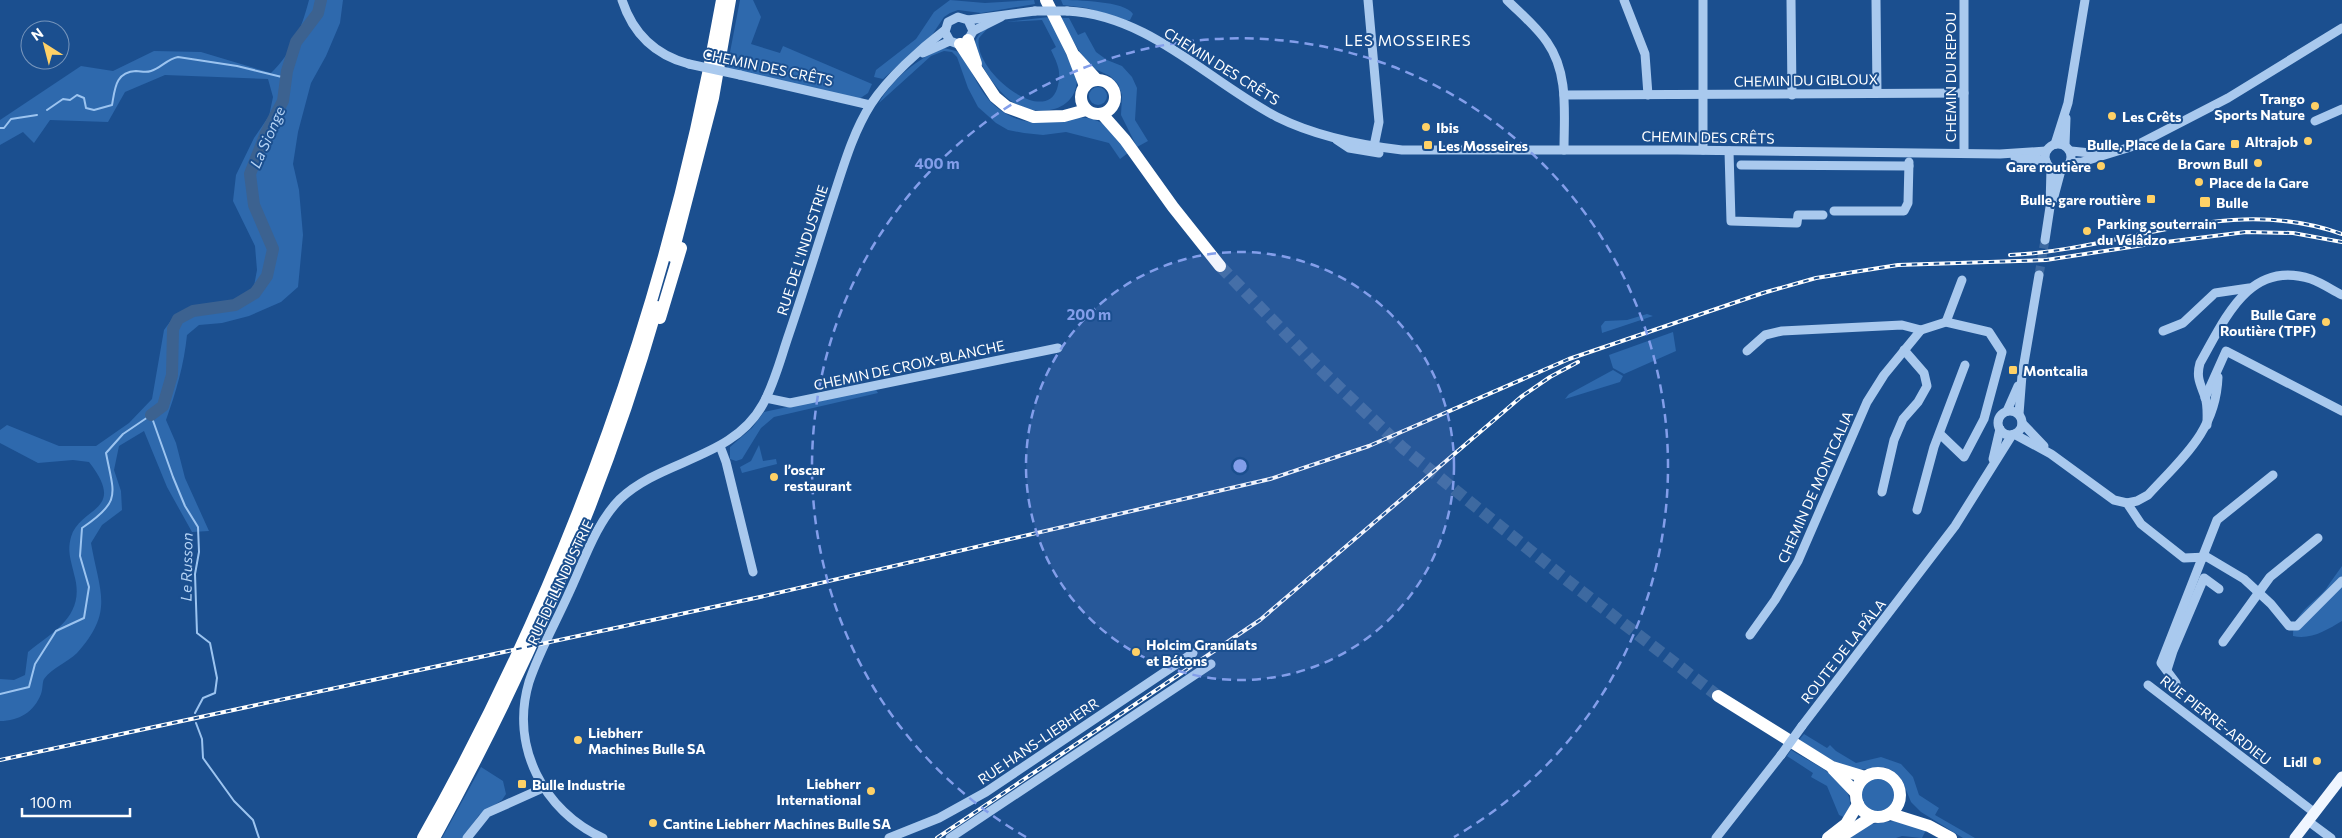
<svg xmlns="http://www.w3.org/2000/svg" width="2342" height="838" viewBox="0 0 2342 838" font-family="Commissioner,sans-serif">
<rect width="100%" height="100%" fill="#1b4f8f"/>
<!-- green -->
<g fill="#2e69ad">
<path d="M309,0H343L340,23L326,56L311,83L298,132L293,164L299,190L303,235L298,287L281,302L249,316L222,323L199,325L187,335C184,365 176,392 166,420L176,443L185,478L209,531L192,532L167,487L144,431L119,446L114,470L121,491L122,510L102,525L91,543C99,591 115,611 77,653C68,662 52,668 44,679C42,683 43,689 41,694C34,712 19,721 0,721V679L14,680L25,675L28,652C56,630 86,615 74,574C71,560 67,552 71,537C80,506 128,512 89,462L73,460L38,463L0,443V430L7,425L59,446H96L129,423L152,399L164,330L175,315L210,305L242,301L254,286L257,270L255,246L233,201L236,175L254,138L269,116L273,97L268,79L165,75L125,92L108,122L50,120L34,143L23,132L0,145V120L81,66L113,71L154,51L201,52L271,73C292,53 302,27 309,0Z"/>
<path d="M740,0H753L761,17L751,44L780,53L783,46L872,84L868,93L859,99L727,68Z"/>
<path d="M950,0L985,3L1034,0L1035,4L981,13L958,10L950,13L944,17L932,35L883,79L874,77L876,70L916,39L934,12Z"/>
<path d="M1061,0C1075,0 1126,1 1133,14L1130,20H1126L1087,8L1063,5Z"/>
<path d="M1049,17L1077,78C1077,114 1035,118 1011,101C998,92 974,59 975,43C976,37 981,32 985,28L987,29L979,38C972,70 1044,127 1057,89C1062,72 1058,65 1051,50L1056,47L1042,20L1006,22Z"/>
<path d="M1060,18H1069L1078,35L1085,32L1096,52L1107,60L1122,66L1132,77L1137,88L1135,120L1148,141L1137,147L1121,115L1122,95L1118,84L1110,76L1093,68L1079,51Z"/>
<path d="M944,48L956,51L962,55C973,72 979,92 995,106C1038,142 1073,104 1103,124C1114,131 1120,143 1128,153L1120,159L1109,143L1066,132L1043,135L1024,133L1008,130L996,123L978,107L968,88L957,57L952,52L944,51L931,56L879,103C893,78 918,58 944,48Z"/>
<circle cx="1098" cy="96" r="9"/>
<path d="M1647,314L1653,316L1602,333L1601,326L1605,321L1627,320Z"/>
<path d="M1673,332L1676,351L1624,374L1613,368L1609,355Z"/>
<path d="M1613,370L1623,376L1620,382L1565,399L1569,394Z"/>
<path d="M875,388L878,393L774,417L761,428L742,459L736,461L730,459V447L752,428L764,412Z"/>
<path d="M759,445L763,461L776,459L777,464L742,473L740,467L751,461Z"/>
<path d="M2342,566V621C2327,630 2311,640 2293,636C2293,613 2313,604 2326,589C2331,581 2337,573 2342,566Z"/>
<path d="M1804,734L1827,748L1830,745L1836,751L1856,763L1881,757L1901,764L1913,777L1919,795L1939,808L1935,815L1975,838H1963L1921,812L1911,802L1902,780L1893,771L1884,767L1858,770L1840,765L1799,740Z"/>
<path d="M1791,750C1813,764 1865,785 1846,818L1839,815L1827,786L1811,777L1813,773L1787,756Z"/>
<path d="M481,767L503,781L506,794L502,800L479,815L463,838H442Z"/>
<circle cx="1878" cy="795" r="17"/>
<path d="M1894,821L1926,830L1922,838L1902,836L1896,838H1846L1871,824Z"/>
</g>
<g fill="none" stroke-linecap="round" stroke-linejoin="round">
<!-- stream -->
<g stroke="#9cc4f0" stroke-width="2">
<path d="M47,110L63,99L70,100L77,95L84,98L86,108L94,110L112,105C115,89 115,72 136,71C141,71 145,73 151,71C161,68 167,59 178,57L237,66L286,78"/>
<path d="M0,128H4L11,119L37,115"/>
<path d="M0,694L29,687L35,664L56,631L84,618L89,587L80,556L82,528C122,501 114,495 106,453L123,434L151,415L173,477L185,506L198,527L199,552L195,574L197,633L210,643L217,678L215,693L203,698L195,713"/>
<path d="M196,723L202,739L203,758L234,801L253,820L259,838"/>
</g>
<!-- river -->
<path stroke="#3c6290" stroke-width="12" d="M151,415L163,406L172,375L173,329L178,319L193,311L235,305L255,293L267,276L273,249L254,205L250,174L266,133L283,101L287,71L296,42L318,13L321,0"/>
<!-- minor-tunnel -->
<path stroke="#3d69a0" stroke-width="9" stroke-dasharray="9 4.5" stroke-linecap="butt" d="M2039,275L2045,240"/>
<!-- highway-tunnel -->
<path stroke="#3d69a0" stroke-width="12" stroke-dasharray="12 6" stroke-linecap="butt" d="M1220,266L1320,369L1403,448L1568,581L1718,696"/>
<!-- minor -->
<g stroke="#a9c9ee" stroke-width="9">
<path d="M622,0C633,34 655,55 689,64"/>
<path d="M1368,0L1379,122L1373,151"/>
<path d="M1507,0C1520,13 1536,26 1547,42C1569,73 1564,113 1564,150"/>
<path d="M1624,0L1645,54L1648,95"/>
<path d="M1703,0V150"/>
<path d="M1791,0L1792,95"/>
<path d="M1876,0L1877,93"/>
<path d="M1067,11C1149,15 1208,81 1277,117C1315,136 1359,145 1402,150H1677L2000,154L2046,151"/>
<path d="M968,20L1035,11"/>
<path d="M973,31L1001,17"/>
<path d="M923,53L950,41L958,44L967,42L973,31L968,20L958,17L948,22L945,32L950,41"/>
<path d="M740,75L870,105"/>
<path d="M1564,95L1964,93"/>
<path d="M2315,121L2342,109"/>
<path d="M1337,140L1349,148L1379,153"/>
<circle cx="2058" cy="157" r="13"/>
<path d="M2055,144L2068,103L2085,0"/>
<path d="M2065,145L2066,118"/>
<path d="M1729,151L1731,221L1797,223L1798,215H1823"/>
<path d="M2071,151L2100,154"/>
<path d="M1964,153V0"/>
<path d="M2015,158L2046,161"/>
<path d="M2070,163L2082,162L2137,145L2228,98L2342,28"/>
<path d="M1741,165L1909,166"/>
<path d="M2053,200L2061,170"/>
<path d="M1834,211H1904L1908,203L1909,162"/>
<path d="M2045,240L2050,207L2051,168"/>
<path d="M1946,322L1962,280"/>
<path d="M2163,331L2183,323L2215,293L2249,288"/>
<path d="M1747,351L1765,335L1782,331L1902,325L1921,330L1946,322L1989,332L2002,352L1984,419L1964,457L1940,434"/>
<path d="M766,398L790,403L1058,348"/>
<path d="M2205,398L2226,351L2342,411"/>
<circle cx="2010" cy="423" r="12"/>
<path d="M2007,411L2018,386"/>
<path d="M2019,414L2022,375L2039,275"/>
<path d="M2022,423L2044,446"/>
<path d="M2207,425C2207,415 2208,405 2205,397C2200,383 2196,377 2200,363C2225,319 2249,259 2311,279C2322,283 2332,290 2342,295"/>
<path d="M2014,434L2051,454L2114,500L2127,503L2141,524L2184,558L2207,557L2244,579L2271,604L2289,626H2297L2342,581"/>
<path d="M720,446L726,462L753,572"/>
<path d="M1993,459L2000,429"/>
<path d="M1882,492L1894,440L1903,419L1918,402L1927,386L1924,373L1904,350"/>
<path d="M2127,503L2137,501L2148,495C2182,458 2216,431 2218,377"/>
<path d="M1917,510L1934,447L1965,365"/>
<path d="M1750,635L1775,600L1798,561L1867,402L1884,375L1921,330"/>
<path d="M2223,642L2270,577L2318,538"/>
<path d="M2167,670L2173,651L2204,578L2219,589"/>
<path d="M2176,683L2161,663L2217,520L2273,475"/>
<path d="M2148,685L2315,813"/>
<path d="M1802,726L1955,526L2012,435"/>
<path d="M2308,821L2331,838"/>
<path d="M467,838L487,813L543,788"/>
<path d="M603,838C543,811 510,746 529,682C539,652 555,624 568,595C583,564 595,524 620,499C662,459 733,459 763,404C775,382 781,357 789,334C804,290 818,245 832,201C843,168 852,134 871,104C888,78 920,49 945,30"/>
<path d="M889,838L939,818L986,792L1193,653"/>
<path d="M950,838L1211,664"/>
<path d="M1716,838L1781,755"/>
</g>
<!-- major -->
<path stroke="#f0f6ff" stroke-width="11" d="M2295,838L2342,777"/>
<!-- highway -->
<g stroke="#fff" stroke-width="12">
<path d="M1046,0L1072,52L1085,86"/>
<path d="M968,40L976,64"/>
<path d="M960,44L995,97L1007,107L1034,117L1064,116L1086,110"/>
<path d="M1075,56L1097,80"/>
<circle cx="1098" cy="97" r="17"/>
<path d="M1102,114L1125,140L1173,207L1220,266"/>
<path d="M672,256L713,98L730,0"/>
<path d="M660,318L681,248"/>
<path d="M1718,696L1832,767L1865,777"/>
<path d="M1833,769L1856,793"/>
<circle cx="1878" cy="795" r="22"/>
<path d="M1891,814L1929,826L1951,838"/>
<path d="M1842,836L1872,817"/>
<path d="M423,838C569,580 671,293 722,0"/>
<path d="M434,838C527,669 604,492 657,307"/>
<path d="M1828,838L1846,824L1858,804"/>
</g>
<defs>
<g id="rail">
<path d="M2010,255C2124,250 2227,193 2342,234"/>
<path d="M0,760L760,597L1270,479L1369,446L1569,359L1763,293L1816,278L1898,265L2046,260L2150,244L2246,232L2293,233L2342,242"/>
<path d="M937,838L1260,620L1521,397L1550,377L1578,362"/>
</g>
</defs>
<!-- rail casing -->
<use href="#rail" stroke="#fff" stroke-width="4"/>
<!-- rail -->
<use href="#rail" stroke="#1b4f8f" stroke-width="2" stroke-dasharray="5.5" stroke-linecap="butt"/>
<!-- minor-bridge -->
<g stroke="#a9c9ee" stroke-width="9">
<path d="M1035,11H1067"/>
<path d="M689,64L740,75"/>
<path d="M1781,755L1802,726"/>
</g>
</g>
<!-- distance rings -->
<circle cx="1240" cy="466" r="214" fill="#839eea" fill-opacity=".12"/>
<g fill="none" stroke="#839eea" stroke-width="2.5" stroke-dasharray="9 6">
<circle cx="1240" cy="466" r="214"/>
<path d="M1026 837A428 428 0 1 1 1454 837"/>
</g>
<!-- markers -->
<g fill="#ffd166" stroke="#1b4f8f" stroke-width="2">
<circle cx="2315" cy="106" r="5"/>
<circle cx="2112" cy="116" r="5"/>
<circle cx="1426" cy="127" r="5"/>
<circle cx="2308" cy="141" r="5"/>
<rect x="2230" y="139" width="10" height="10" rx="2.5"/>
<rect x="1423" y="140" width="10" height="10" rx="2.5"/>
<circle cx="2258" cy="163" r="5"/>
<circle cx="2101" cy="166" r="5"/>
<circle cx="2199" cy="182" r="5"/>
<rect x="2146" y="194" width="10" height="10" rx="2.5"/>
<rect x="2199" y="196" width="12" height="12" rx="2.5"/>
<circle cx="2087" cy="231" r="5"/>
<circle cx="2326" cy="322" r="5"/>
<rect x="2008" y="365" width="10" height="10" rx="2.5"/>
<circle cx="774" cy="477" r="5"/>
<circle cx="1136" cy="652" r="5"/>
<circle cx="578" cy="740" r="5"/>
<circle cx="2317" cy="761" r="5"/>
<rect x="517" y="779" width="10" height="10" rx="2.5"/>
<circle cx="871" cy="791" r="5"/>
<circle cx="653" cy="823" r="5"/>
</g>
<g text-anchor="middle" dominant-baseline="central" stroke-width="4" stroke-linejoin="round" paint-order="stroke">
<!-- street labels -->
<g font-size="14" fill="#fff" stroke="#1b4f8f">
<text transform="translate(1222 66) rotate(32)">CHEMIN DES CRÊTS</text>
<text transform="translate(768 67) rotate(12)">CHEMIN DES CRÊTS</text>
<text transform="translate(1950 77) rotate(-90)">CHEMIN DU REPOU</text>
<text transform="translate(1806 80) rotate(-1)">CHEMIN DU GIBLOUX</text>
<text transform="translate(1708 137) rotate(1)">CHEMIN DES CRÊTS</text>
<text transform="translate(802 250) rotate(-72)">RUE DE L'INDUSTRIE</text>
<text transform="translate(909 365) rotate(-12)">CHEMIN DE CROIX-BLANCHE</text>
<text transform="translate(1815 487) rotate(-66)">CHEMIN DE MONTCALIA</text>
<text transform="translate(560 582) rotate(-65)">RUE DE L'INDUSTRIE</text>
<text transform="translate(1843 651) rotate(-52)">ROUTE DE LA PÂLA</text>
<text transform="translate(2216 720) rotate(38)">RUE PIERRE-ARDIEU</text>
<text transform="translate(1038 741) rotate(-34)">RUE HANS-LIEBHERR</text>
</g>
<!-- poi labels -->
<g font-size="14" font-weight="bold" fill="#fff" stroke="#1b4f8f" text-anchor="start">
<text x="2305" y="98" text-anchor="end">Trango<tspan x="2305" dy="16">Sports Nature</tspan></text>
<text x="2122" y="116">Les Crêts</text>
<text x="1436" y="127">Ibis</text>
<text x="2298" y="141" text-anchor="end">Altrajob</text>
<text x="2225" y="144" text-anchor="end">Bulle, Place de la Gare</text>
<text x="1438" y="145">Les Mosseires</text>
<text x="2248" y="163" text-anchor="end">Brown Bull</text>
<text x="2091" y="166" text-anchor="end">Gare routière</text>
<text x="2209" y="182">Place de la Gare</text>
<text x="2141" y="199" text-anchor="end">Bulle, gare routière</text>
<text x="2216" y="202">Bulle</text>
<text x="2097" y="223">Parking souterrain<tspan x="2097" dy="16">du Velâdzo</tspan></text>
<text x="2316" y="314" text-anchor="end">Bulle Gare<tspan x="2316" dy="16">Routière (TPF)</tspan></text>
<text x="2023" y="370">Montcalia</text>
<text x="784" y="469">l’oscar<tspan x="784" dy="16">restaurant</tspan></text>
<text x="1146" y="644">Holcim Granulats<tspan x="1146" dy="16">et Bétons</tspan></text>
<text x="588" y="732">Liebherr<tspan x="588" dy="16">Machines Bulle SA</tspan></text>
<text x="2307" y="761" text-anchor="end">Lidl</text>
<text x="861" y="783" text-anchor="end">Liebherr<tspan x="861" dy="16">International</tspan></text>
<text x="532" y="784">Bulle Industrie</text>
<text x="663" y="823">Cantine Liebherr Machines Bulle SA</text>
</g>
<!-- neighbourhood labels -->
<g font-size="15" letter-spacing="1" fill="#fff" stroke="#1b4f8f">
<text x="1408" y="40">LES MOSSEIRES</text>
</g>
<!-- water labels -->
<g font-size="15" font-style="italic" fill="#b5d3f5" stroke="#1b4f8f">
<text transform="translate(267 137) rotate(-66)">La Sionge</text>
<text transform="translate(186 567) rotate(-89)">Le Russon</text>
</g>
</g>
<circle cx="1240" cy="466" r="8" fill="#839eea" stroke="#1b4f8f" stroke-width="2.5"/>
<g font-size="15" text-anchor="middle" font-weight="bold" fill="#839eea" stroke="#1b4f8f" stroke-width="4" stroke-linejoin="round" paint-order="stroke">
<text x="937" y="169">400 m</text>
<text x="1089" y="320">200 m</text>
</g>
<!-- north arrow -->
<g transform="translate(45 45) rotate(324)"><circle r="24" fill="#1b4f8f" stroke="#7695bc"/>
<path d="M0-4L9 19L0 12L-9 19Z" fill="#ffd166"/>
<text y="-8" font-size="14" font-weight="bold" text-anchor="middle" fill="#ffffff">N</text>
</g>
<!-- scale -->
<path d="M22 808v8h108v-8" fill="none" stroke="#ffffff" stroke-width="2.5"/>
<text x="30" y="808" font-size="15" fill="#ffffff" stroke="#1b4f8f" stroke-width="4" paint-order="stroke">100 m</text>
</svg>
